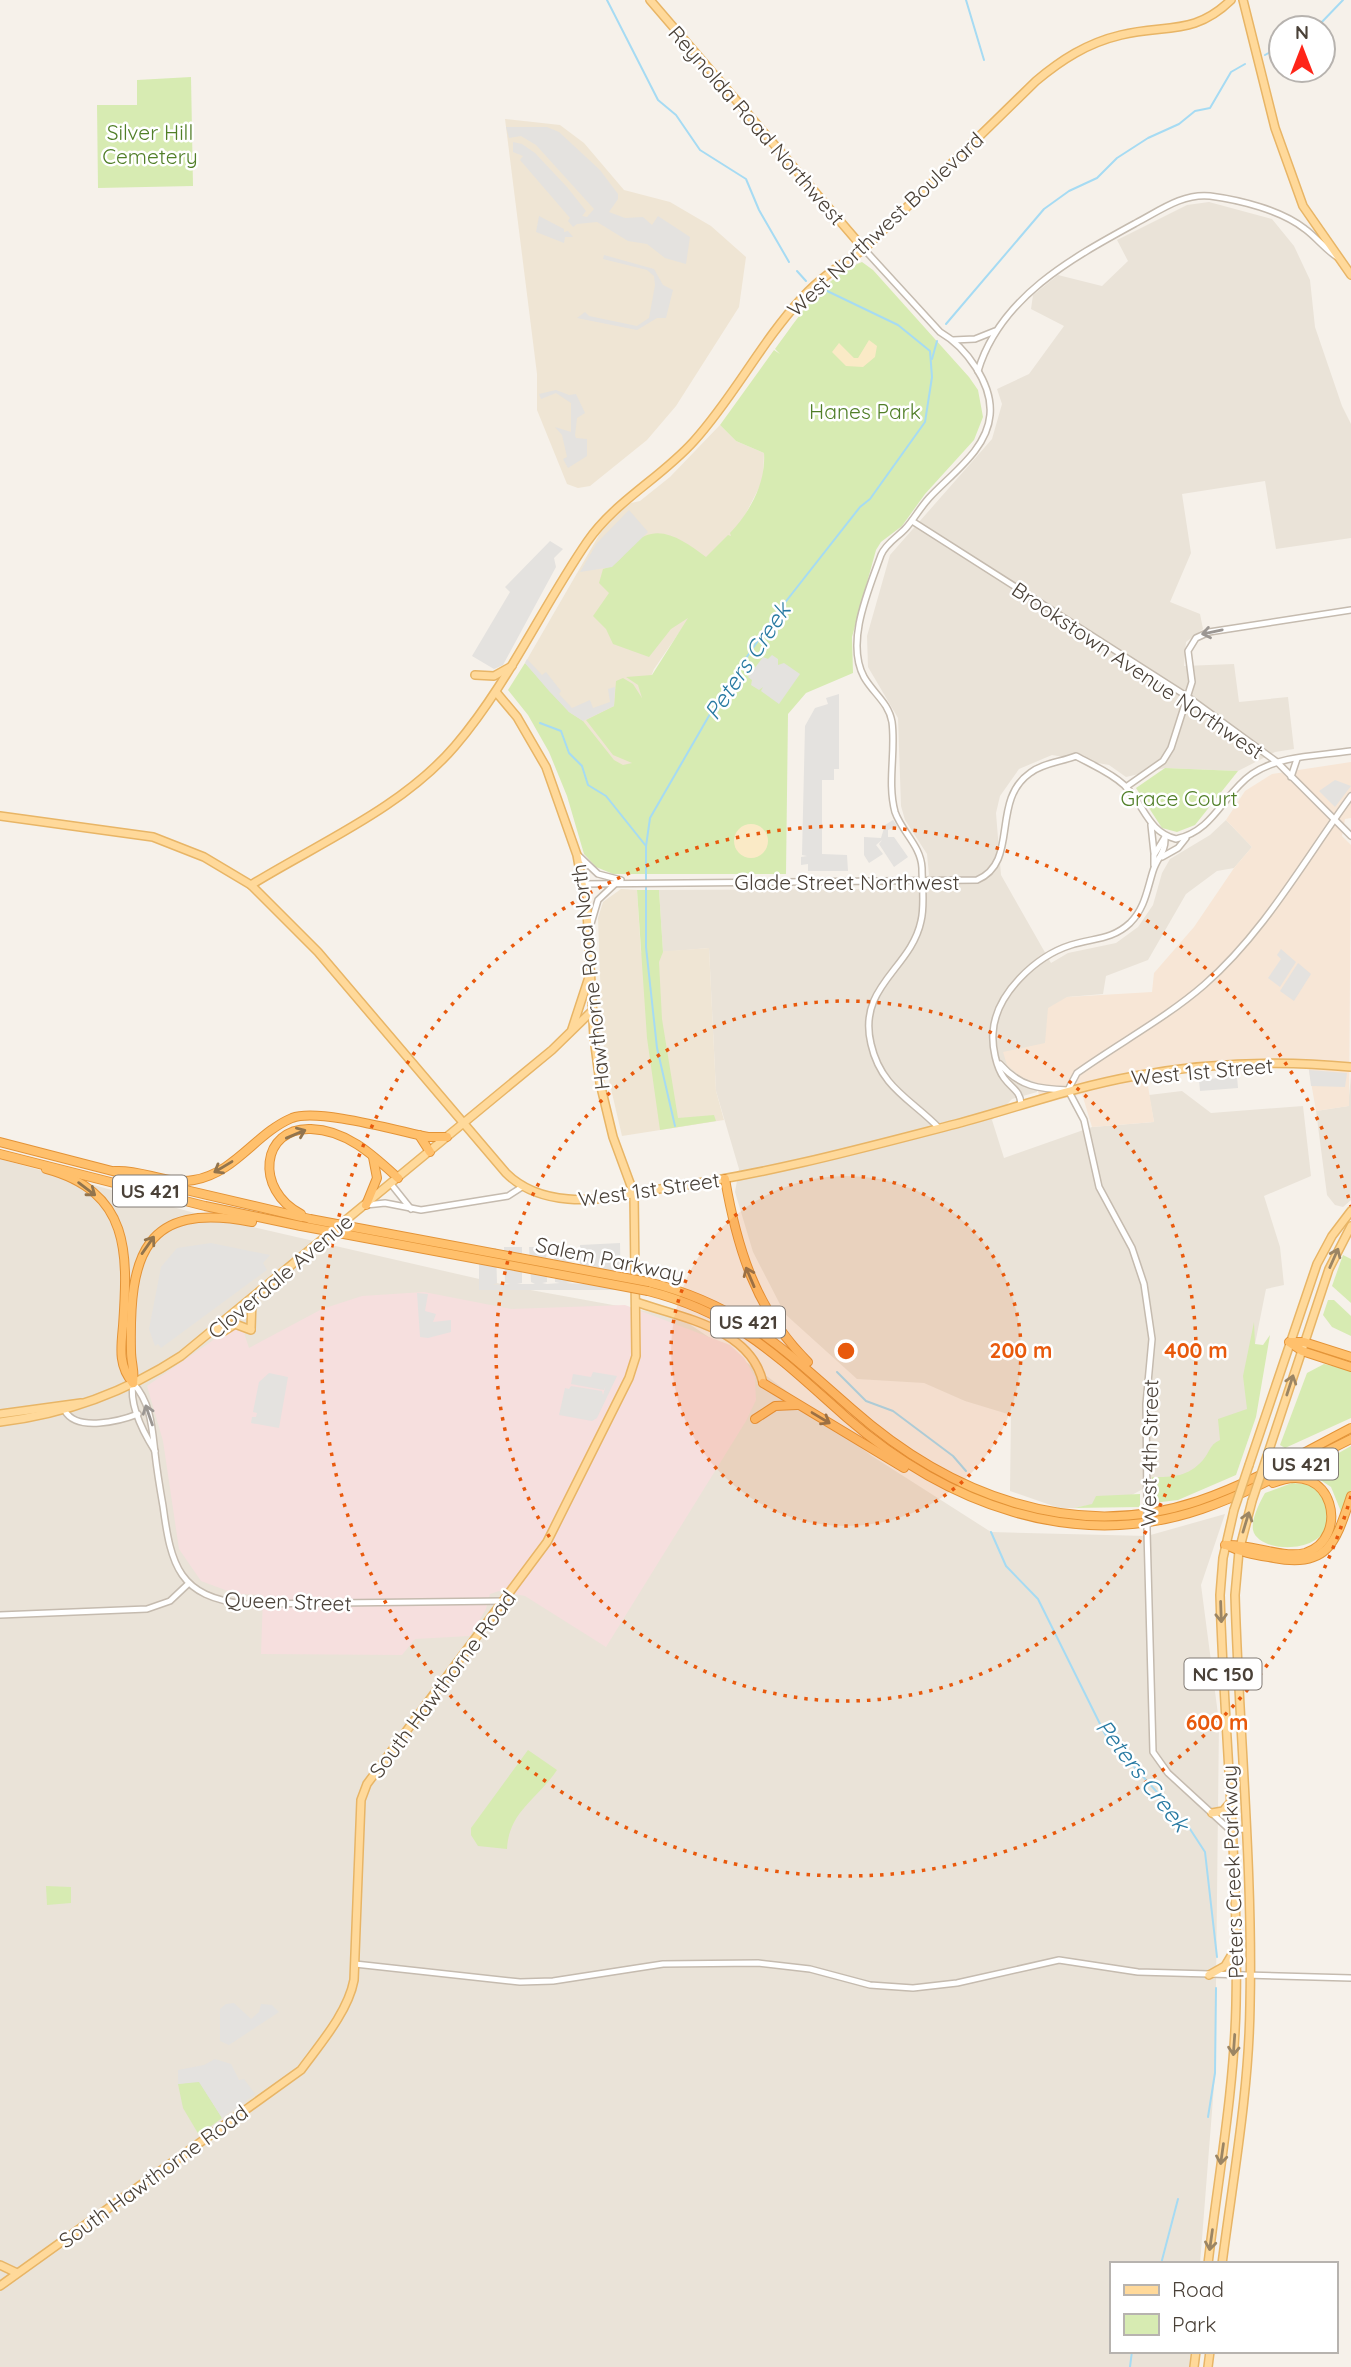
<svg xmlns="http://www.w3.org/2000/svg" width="1351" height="2367" viewBox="0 0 1351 2367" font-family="Quicksand,sans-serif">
<rect width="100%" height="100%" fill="#f6f1ea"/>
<!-- residential -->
<g fill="#eae3d8">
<path d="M1209,202L1272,219L1294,246L1310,280L1315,327L1342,406L1351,424V538L1276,549L1265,481L1182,494L1191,553L1170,602L1200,614L1203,629L1186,642L1184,666L1234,664L1239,702L1288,697L1294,749L1275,752L1238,771L1165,768L1126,777L1109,765L1052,755L1019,769L1000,796L996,813L1001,875L1051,963L1068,953L1116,943L1138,927L1153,905L1162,873L1170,859L1210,835L1226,820L1252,847L1234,868L1217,871L1186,894L1148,960L1106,976L1103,994L1067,997L1045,1043L1021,1077L1035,1081L1037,1092L1012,1099L992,1120L1004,1158L1092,1127L1154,1122L1149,1095L1182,1091L1211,1113L1303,1106L1311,1176L1264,1196L1280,1247L1284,1285L1266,1289L1251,1364L1252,1410L1191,1477L1158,1481L1126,1498L1074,1508H1059L1010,1491L1011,1415L965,1401L924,1383L857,1379L785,1314L753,1252L735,1192L739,1169L716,1091L709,948L663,952L659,890L912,889L929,875L927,854L905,820L901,806L898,718L868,667L867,636L890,555L992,439L1002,404L997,389L1029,374L1064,326L1031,309L1033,295L1058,275L1102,286L1128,261L1117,240L1187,205Z"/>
<path d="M1351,1076V1200L1343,1207L1335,1205L1327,1195L1316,1111L1348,1106Z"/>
<path d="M0,1159L209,1217L514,1287L679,1317L768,1377L872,1456L991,1532L1147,1536L1225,1514L1201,1585L1219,1722L1215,2073L1200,2264H1111V2351H1193L1192,2367H0Z"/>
</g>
<!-- commercial -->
<path fill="#f7e6d6" d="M1351,762V818L1345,819L1342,836L1351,845L1349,1106L1316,1111L1307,1059H1259L1145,1068L1154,1122L1092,1127L1082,1094L1042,1104L1035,1082L1021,1077L1007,1065L1003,1052L1045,1043L1048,1008L1067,997L1152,992L1154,973L1194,927L1234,868L1252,847L1226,820L1245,791L1272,774Z"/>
<!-- education -->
<g fill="#efe5d4">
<path d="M505,119L560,125L584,143L624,190L670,202L711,226L746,257L739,307L676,406L647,440L590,486L578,488L567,484L537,410V374Z"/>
<path d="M720,425L736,441L764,453L763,480L744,517L706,572L687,621L654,669L639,707L637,759L619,775L525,663L602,530L627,504L640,501L670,477Z"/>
<path d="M621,889L637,890L641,953L709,948L716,1091L724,1120L622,1136L608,1076L602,1032L598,918L603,902Z"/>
</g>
<!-- medical -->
<path fill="#f6dfde" d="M424,1292L511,1309L625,1305L730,1345L744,1358L755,1377L756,1400L746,1421L606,1647L525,1596L499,1591L490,1594L486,1609L470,1636L415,1639L402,1655L261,1654L263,1595L236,1594L201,1581L179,1549L163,1441L147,1386L232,1327L243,1330L249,1348L322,1309L362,1296Z"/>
<!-- green -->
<g fill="#d7ebb2">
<path d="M191,77L193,186L98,188L97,105H137V80Z"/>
<path d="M862,262L873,270L969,377L978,390L983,417L974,440L925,494L902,526L881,542L876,550L852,637L853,673L806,693L788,714L786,874H613L596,867L584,854L567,796L549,752L528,715L508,690L525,663L569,712L583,721L614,760L623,765L632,763L613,755L586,720L614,706L616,681L623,678L633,684L642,698L638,685L626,677L652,675L688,618L671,629L649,657L613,644L606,629L593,616L609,593L599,583L603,569C617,566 623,555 632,545C657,520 683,540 706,557L728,535L731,536L730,533C750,512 766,483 764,453L736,441L720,425L774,350L780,354L775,349C798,318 824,276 862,262Z"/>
<path d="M1165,768L1238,771L1195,825L1177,832L1162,828L1136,788Z"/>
<path d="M637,890H659L663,952L659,962L662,1019L678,1118L714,1115L716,1121L660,1130L647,1038Z"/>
<path d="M1343,1255L1351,1259V1303L1332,1286Z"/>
<path d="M1328,1300H1334L1351,1316V1336L1332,1327L1323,1315Z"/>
<path d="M1254,1322L1255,1344L1263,1345L1270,1335L1256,1417L1236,1475L1178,1500L1153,1503L1152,1477C1173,1477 1188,1477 1203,1460C1210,1452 1209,1445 1220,1440L1218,1419L1247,1409L1243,1376Z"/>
<path d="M1324,1364L1351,1370V1418L1285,1448L1280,1445L1307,1373Z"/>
<path d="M1351,1446V1490L1342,1514L1331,1487L1307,1471Z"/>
<path d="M1292,1483L1315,1485L1328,1501C1328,1508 1329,1516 1328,1523C1321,1555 1258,1553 1253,1530C1251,1519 1260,1502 1265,1493Z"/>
<path d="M1140,1494V1507L1074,1508L1092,1504L1096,1496Z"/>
<path d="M528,1750L557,1770C537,1800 509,1811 507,1849L478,1846L471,1835V1828Z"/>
<path d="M46,1886L71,1887V1903L47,1905Z"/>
<path d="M199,2081L222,2118L199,2135L183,2108L178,2084Z"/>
</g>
<!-- sand -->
<g fill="#faeac6">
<path d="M869,340L877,346L875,357L863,367L846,366L832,352L839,343L854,358H858Z"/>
<circle cx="751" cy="841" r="17"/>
</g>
<!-- parking -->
<g fill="#e4e2df">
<path d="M506,127H547L559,132L600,170L618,194V199L609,212L625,218L643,217L652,225L658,216L690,237L686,264L665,258L647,244L628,241L597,222L577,224L573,227L568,221L570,218L520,160L523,156L513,152V142L522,144L535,153L567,187L586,211L582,216L587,217L594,209L536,145L521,136L509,138Z"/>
<path d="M539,216L564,229V232L568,231L573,237H565L564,243L536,232Z"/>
<path d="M604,255L654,269L663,285L673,290L666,318H657L637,330L577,318L585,312L589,316L637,326L649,318L655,285L654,276L647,270L603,259Z"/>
<path d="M556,390L569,395L576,394L585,413L577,418L575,435L576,438L587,439V456L568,468L563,459L567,457L562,435L555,427L571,432V403L556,393L541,399L539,394Z"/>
<path d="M629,510L648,532L612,567L580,572L597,543Z"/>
<path d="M550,541L563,549L554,558L556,567L503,665L494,669L472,656L510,592L505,587Z"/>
<path d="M772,655L778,659V665L784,663L800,674L779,704L761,691L763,687L759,690L751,685L752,680L748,677L763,657L768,659Z"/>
<path d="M527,659L542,675L546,672L561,691L559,694L572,708L590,700L593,708L610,702L608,689L615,687L614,706L583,721L569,712L549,691L525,663Z"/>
<path d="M839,694V769H834V780H822V854L847,855L848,871H808V864L801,865V857L807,856L802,855L805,726L815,708L828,704L826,698Z"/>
<path d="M1335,780L1351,786L1335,807L1319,791Z"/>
<path d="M893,820L897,826L888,830V837H894L908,857L894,867L879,844L882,840L876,845L883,854L869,863L864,855V837L881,838L885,825Z"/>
<path d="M1281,949L1296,962L1280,987L1268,978L1281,959L1277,955Z"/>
<path d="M1298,963L1311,974L1294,1001L1280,991Z"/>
<path d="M1309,1070L1347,1073L1345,1087L1311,1086Z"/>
<path d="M1237,1076L1238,1088L1200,1091L1199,1080Z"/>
<path d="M211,1243L270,1255L263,1263L267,1270L161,1348L158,1344L155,1346L149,1329L161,1267L177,1248Z"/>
<path d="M620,1243L621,1290H479V1248H496L497,1283L493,1285L510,1284L505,1283L504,1247H522V1283H517L522,1284H535L531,1282L529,1247H546L547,1282L542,1283L547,1284L560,1283L555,1282L554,1247L571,1246L572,1282L566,1283L585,1284L580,1282V1245Z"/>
<path d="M417,1293L428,1294L425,1311L436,1314L433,1322L451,1320V1332L428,1338L420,1337Z"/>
<path d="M593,1372L617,1376L597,1418L592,1421L559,1415L565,1388L569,1389L571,1386L602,1391L603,1395L606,1385L604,1390L571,1384L573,1374L591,1377Z"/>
<path d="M269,1373L288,1377L279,1428L251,1423L252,1417H256L257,1413L253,1412L259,1382Z"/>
<path d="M234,2003L251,2019L259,2012L261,2004L272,2005L279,2012L229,2045L220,2041V2009L226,2004Z"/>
<path d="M215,2059L231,2064L239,2080L244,2079L255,2094L222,2118L199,2082L178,2084V2070L204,2065Z"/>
</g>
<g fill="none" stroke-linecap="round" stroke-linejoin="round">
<!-- stream -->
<g stroke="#a6dbf3" stroke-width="2">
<path d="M607,0L658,100L676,115L700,150L746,179L759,210L789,262"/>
<path d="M966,0L984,60"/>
<path d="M1319,25L1343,0"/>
<path d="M1265,55L1281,46"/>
<path d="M797,271L806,281"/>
<path d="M946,324L1044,209L1069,191L1097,178L1117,158L1148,138L1179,124L1195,111L1210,108L1231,72L1245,64"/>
<path d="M932,359L937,341"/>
<path d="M540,723L561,731L569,753L582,766L588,785L606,796L646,846"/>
<path d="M675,1126L657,1048L646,947V846L650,818L721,695L776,614L860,507L870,499L925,422L932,377L930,351L898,325L823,289"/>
<path d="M837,1372L866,1401L893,1411L953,1456L966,1471"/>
<path d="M991,1532L1006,1566L1038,1599L1105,1734L1190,1829L1205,1852L1217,1957"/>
<path d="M1208,2117L1215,2073L1216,1988"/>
<path d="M1161,2264L1178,2199"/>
<path d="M1130,2367L1132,2351"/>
</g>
<defs>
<g id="minor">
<path d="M864,249L940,332C966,347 993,384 990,415C987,450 951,474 929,498C920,508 914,519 906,528C898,537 886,543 881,555C869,589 845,642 864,677C873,693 889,703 892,722C896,752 887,782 895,812C902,832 921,846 922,868C922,885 925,905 921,921C911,969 857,986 871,1044C881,1088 911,1099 939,1128"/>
<path d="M953,340L975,339L995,331"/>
<path d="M978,371C1000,297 1072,258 1136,223C1159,211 1183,193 1210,196C1240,200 1281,210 1305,229C1316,237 1325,249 1337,257"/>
<path d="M912,521L1188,697L1277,762L1351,836"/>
<path d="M1291,777L1297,759"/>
<path d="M1126,787L1163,761L1171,748L1192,682L1188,651L1196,638L1209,632L1351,610"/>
<path d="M1151,825L1154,853"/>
<path d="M579,856L598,874L621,880"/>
<path d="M1162,857L1178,848L1186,838"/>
<path d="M1154,865V855L1165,837"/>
<path d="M583,884L977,880C1020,862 990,801 1030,773C1043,763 1061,762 1076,756C1092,765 1110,772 1124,785C1144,803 1147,832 1176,839C1214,831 1223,794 1252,774C1280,755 1318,756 1351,751"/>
<path d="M590,927L598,900L616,883"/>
<path d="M1000,1064C1020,1087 1039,1089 1068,1090"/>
<path d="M1068,1090L1084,1120L1099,1187L1132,1248L1144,1284L1152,1339L1146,1404L1147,1504"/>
<path d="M1068,1090L1077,1073C1119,1043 1166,1018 1204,985C1264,933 1305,859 1351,796"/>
<path d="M1021,1104C1020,1090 1012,1089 1004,1078C996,1067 992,1046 993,1033C995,994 1036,956 1071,945C1093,938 1112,940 1130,923C1145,908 1147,890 1153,871C1157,858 1166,852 1165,837"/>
<path d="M391,1184L411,1209"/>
<path d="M366,1205L385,1203L421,1210L508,1196L522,1187"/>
<path d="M133,1383C151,1403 152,1427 155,1453C157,1471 160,1489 163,1506C171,1566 179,1597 245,1604L504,1601"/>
<path d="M133,1383C129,1405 143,1432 155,1451"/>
<path d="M65,1411C77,1432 120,1421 138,1414"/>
<path d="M1147,1531L1153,1752L1168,1773L1230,1830L1245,1829"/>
<path d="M0,1615L147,1609L170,1601L188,1584"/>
<path d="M355,1964L520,1982L553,1981L663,1964L758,1963L810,1969L870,1985L913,1988L957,1983L1059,1960L1138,1972L1351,1978"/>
</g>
<g id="major">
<path d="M650,0L864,249"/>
<path d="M1243,0L1275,128L1303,206L1351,275"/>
<path d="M475,675L494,676L512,666"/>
<path d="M0,816L153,837L204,857L251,885L318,952L506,1173C523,1190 543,1197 568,1199C603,1202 638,1192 672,1187C768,1174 863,1148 956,1124C1016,1108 1073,1087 1135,1076C1205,1063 1280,1060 1351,1067"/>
<path d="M251,885C319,843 402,808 455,746C508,684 541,609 587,542C615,501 661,478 694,441C734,397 761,342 802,298C820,278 842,264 864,249L1036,81C1061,60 1087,43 1121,35C1166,24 1194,36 1231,0"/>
<path d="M572,1029L589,977"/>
<path d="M636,1302C682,1318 751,1328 763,1383"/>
<path d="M251,1329L252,1299"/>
<path d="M212,1332L224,1331L235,1324L251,1330"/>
<path d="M0,1414L81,1403"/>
<path d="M0,1422C65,1414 126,1392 181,1356L552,1050L593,1010"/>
<path d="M1267,1456L1329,1269L1351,1226"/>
<path d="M1249,1465L1317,1264L1332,1236L1351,1211"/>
<path d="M1212,1813L1223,1811L1229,1804"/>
<path d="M1209,1975L1225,1966L1234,1951"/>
<path d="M1208,2264C1218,2178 1234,2092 1236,2005C1239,1868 1224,1731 1220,1595L1223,1558L1234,1510"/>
<path d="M1222,2264C1233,2178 1249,2092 1250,2005C1253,1868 1239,1731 1235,1595L1239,1551L1252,1501"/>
<path d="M0,2265L17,2273"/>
<path d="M0,2286L301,2070C320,2044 348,2012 354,1980L361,1800L367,1784L547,1542L629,1378L636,1356L634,1194L613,1137L600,1083L594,1038L587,911L577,855L546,767L517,717L496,692"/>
<path d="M1194,2367L1196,2351"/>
<path d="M1208,2367L1210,2351"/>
</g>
<g id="highway">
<path d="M419,1135L430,1152"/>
<path d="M0,1142L120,1173"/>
<path d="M0,1154L205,1206L301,1226"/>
<path d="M46,1169C131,1192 128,1254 123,1326C121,1347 118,1366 133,1383"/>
<path d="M115,1171C142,1169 166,1185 194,1180C235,1173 256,1133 292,1118C318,1108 398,1131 428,1137H447"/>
<path d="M725,1179C737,1248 756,1311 808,1362"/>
<path d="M160,1184L310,1219"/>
<path d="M366,1205L377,1178L373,1157"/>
<path d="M301,1214C254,1190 261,1127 311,1129C347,1130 374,1156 398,1178"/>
<path d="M648,1282C741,1305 783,1349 852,1409C948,1494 1072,1543 1198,1501C1251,1483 1301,1454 1351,1428"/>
<path d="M648,1291C738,1314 779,1358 846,1417C945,1503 1073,1553 1202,1509C1254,1491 1302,1463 1351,1439"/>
<path d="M1289,1342L1302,1351L1351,1367"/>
<path d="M1290,1342H1304L1351,1357"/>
<path d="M133,1383C135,1371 131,1363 131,1351C129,1256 143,1201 252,1222"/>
<path d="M763,1383L904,1468"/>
<path d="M755,1419L775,1406L797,1405"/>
<path d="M1225,1545C1251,1543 1280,1559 1305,1553C1351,1539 1334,1457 1273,1483"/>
<path d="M1226,1545C1242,1553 1257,1555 1274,1558C1329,1569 1336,1541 1351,1496"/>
</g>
</defs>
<!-- minor casing -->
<use href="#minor" stroke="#c5bbaf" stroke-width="8"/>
<!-- major casing -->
<use href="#major" stroke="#e8b566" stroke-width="10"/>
<!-- highway casing -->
<use href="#highway" stroke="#e39337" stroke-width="10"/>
<!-- minor -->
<use href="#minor" stroke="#fff" stroke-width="5"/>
<!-- major -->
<use href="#major" stroke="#ffd99a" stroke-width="7"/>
<!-- highway -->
<use href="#highway" stroke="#ffc06c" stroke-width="8"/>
<defs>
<path id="minor-bridge" d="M1147,1504V1531"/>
<g id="major-bridge">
<path d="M1252,1501L1267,1456"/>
<path d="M1234,1510L1249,1465"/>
</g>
<g id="highway-bridge">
<path d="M310,1219L648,1282"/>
<path d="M301,1226L648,1291"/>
</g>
</defs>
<!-- minor-bridge casing -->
<use href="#minor-bridge" stroke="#c5bbaf" stroke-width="8" stroke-linecap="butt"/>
<!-- major-bridge casing -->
<use href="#major-bridge" stroke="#e8b566" stroke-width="10" stroke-linecap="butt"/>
<!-- highway-bridge casing -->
<use href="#highway-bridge" stroke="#e39337" stroke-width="10" stroke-linecap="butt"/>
<!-- minor-bridge -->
<use href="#minor-bridge" stroke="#fff" stroke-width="5"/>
<!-- major-bridge -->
<use href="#major-bridge" stroke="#ffd99a" stroke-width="7"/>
<!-- highway-bridge -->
<use href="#highway-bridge" stroke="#ffc06c" stroke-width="8"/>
</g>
<!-- one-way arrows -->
<defs><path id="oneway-shaft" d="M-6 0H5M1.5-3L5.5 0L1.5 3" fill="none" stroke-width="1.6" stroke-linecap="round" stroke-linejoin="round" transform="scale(1.75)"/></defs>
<g stroke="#9b9692">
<use href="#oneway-shaft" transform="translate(1212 632) rotate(168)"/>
<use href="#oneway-shaft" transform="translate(149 1415) rotate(-109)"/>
</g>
<g stroke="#92744d">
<use href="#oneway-shaft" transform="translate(296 1134) rotate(-23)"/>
<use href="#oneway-shaft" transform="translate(223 1167) rotate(149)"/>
<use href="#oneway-shaft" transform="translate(87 1189) rotate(37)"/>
<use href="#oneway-shaft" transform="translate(148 1245) rotate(-55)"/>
<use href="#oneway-shaft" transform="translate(750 1277) rotate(-113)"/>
<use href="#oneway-shaft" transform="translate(821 1418) rotate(31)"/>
</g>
<g stroke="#9b8564">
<use href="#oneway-shaft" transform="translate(1334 1258) rotate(-66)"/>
<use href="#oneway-shaft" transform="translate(1290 1385) rotate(-72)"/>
<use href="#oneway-shaft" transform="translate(1246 1522) rotate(-73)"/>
<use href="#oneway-shaft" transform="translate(1221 1612) rotate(88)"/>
<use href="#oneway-shaft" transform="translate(1234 2045) rotate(94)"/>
<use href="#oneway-shaft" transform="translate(1222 2154) rotate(98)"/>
<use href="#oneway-shaft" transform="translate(1211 2240) rotate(98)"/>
</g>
<!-- distance rings -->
<circle cx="846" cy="1351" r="175" fill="#e8590c" fill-opacity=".12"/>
<g fill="none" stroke="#e8590c" stroke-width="3.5" stroke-dasharray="3.5 7">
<circle cx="846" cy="1351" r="175"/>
<circle cx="846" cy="1351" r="350"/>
<path d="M1351 1496A525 525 0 1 1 1351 1206"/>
</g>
<g text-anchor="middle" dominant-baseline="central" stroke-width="5" stroke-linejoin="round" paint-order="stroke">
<!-- shield labels -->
<g fill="#fff" stroke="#807a74" stroke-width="2">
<rect x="113" y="1175.5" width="74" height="31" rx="5"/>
<rect x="711" y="1306.5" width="74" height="31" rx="5"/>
<rect x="1264" y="1448.5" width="74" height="31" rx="5"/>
<rect x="1184.5" y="1658.5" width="77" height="31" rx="5"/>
</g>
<g font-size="19" font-weight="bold" fill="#4a4138">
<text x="150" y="1191">US 421</text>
<text x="748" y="1322">US 421</text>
<text x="1301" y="1464">US 421</text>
<text x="1223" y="1674">NC 150</text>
</g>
<!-- street labels -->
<g font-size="21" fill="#4a4138" stroke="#fff">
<text transform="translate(757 125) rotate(49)">Reynolda Road Northwest</text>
<text transform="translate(885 224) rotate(-43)">West Northwest Boulevard</text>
<text transform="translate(1138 670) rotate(34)">Brookstown Avenue Northwest</text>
<text x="847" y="882">Glade Street Northwest</text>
<text transform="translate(590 977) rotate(-96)">Hawthorne Road North</text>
<text transform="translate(1202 1071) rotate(-5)">West 1st Street</text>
<text transform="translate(649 1189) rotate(-8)">West 1st Street</text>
<text transform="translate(610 1259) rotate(12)">Salem Parkway</text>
<text transform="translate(280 1276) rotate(-40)">Cloverdale Avenue</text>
<text transform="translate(1149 1453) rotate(-89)">West 4th Street</text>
<text transform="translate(288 1601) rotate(2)">Queen Street</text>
<text transform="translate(442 1684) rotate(-53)">South Hawthorne Road</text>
<text transform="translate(1232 1872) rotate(-92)">Peters Creek Parkway</text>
<text transform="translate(153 2176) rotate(-36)">South Hawthorne Road</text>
</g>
<!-- park labels -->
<g font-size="21" fill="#517f28" stroke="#fff">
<text x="150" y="132">Silver Hill<tspan x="150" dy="24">Cemetery</tspan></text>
<text x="865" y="411">Hanes Park</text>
<text x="1179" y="798">Grace Court</text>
</g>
<!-- water labels -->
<g font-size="23" font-style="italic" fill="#287aa2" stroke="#fff">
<text transform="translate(747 661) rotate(-56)">Peters Creek</text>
<text transform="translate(1143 1775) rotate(52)">Peters Creek</text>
</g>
</g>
<circle cx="846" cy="1351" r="10" fill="#e8590c" stroke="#fff" stroke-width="3.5"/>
<g font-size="21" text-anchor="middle" font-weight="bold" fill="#e8590c" stroke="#fff" stroke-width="5" stroke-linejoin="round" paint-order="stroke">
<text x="1021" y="1358">200 m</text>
<text x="1196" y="1358">400 m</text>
<text x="1217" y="1730">600 m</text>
</g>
<!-- legend -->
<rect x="1110" y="2262" width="228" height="91" fill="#ffffff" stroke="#b7b3af" stroke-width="2"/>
<rect x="1124" y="2285" width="35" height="10" fill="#ffd99a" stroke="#b7b3af" stroke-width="2"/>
<text x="1172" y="2297" font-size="21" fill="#4a4138">Road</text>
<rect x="1124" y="2314" width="35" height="21" fill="#d7ebb2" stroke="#b7b3af" stroke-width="2"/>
<text x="1172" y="2332" font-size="21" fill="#4a4138">Park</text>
<!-- north arrow -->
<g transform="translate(1302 49)"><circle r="33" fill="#ffffff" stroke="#b7b3af" stroke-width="2"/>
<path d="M0-5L12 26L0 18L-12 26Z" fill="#ff2518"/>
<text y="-10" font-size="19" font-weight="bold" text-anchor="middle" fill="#4a4138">N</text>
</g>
</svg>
